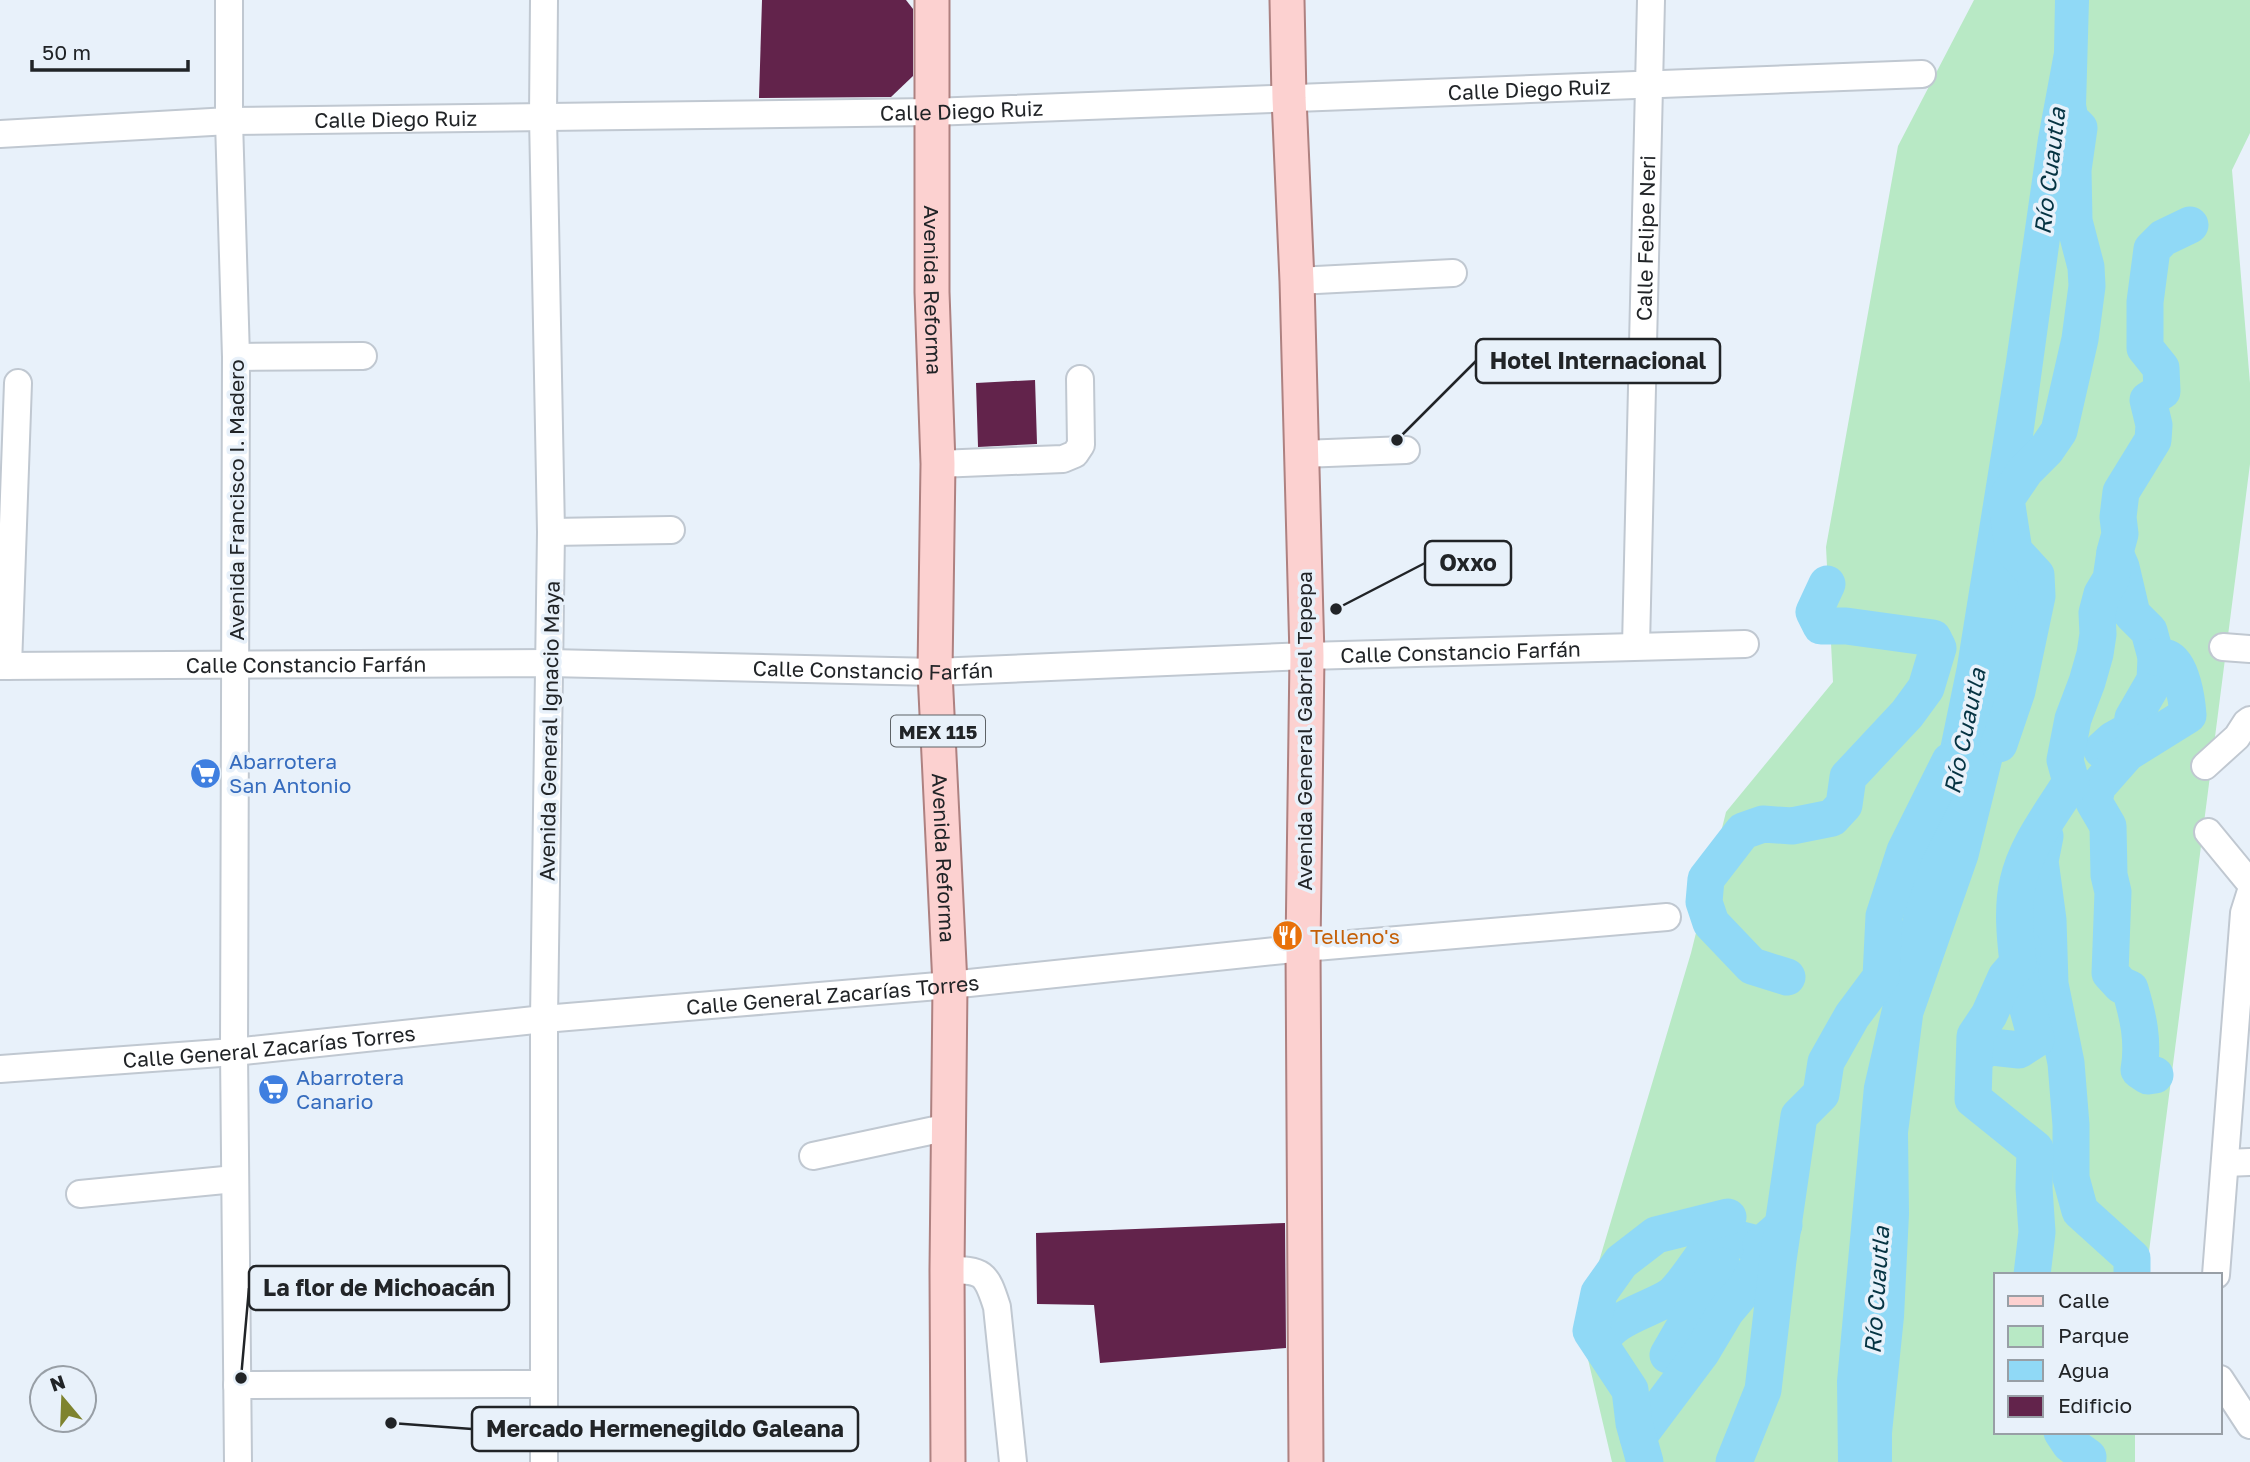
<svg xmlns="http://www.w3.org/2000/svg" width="2250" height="1462" viewBox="0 0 2250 1462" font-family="'Golos Text',sans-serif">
<rect width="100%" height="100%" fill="#e8f1fa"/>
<!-- green -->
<path fill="#b8e9c5" d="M1974,0H2250V133L2232,170L2250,383V464L2146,1275H1996V1432H2135V1462H1612L1580,1325L1691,953L1726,812L1833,682L1826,547L1898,146Z"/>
<!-- water -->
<path fill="#90d9f6" d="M2055,0H2089L2086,106L2063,217L2033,436L2020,511L2022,571L2014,713L1978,859L1923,1016L1908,1133L1909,1214L1904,1317L1892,1433V1462H1838L1837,1381L1864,1086L1924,826L1957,666L2006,361L2038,138L2054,52Z"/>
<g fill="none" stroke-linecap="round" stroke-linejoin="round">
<!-- river -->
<g stroke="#90d9f6" stroke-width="37">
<path d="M1999,744L2017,691L2037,596L2036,575L2014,551L2006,499L2025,471L2046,450L2059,431L2080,339L2087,286L2086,267L2074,221L2073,170L2079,128L2070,119L2066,98"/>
<path d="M2102,750L2113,740L2131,730L2133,718L2155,680L2156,657L2149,631L2132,614L2121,567L2115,553"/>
<path d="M2045,836L2040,861L2048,920L2050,984L2066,1063L2071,1125V1178L2080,1211L2132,1258V1275"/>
<path d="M1787,977L1752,966L1711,923L1704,902L1706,879L1743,831L1763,824L1792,826L1832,818L1844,805L1848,777L1907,714L1926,688L1938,648L1933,638L1846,626H1821L1814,612L1827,584"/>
<path d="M1975,1054L1992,1047L2019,1050L2036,1039L2019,976L2023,947"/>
<path d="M2155,1075L2148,1076L2139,1070C2144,1041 2138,1016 2130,989L2121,985L2110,973L2113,892L2109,875L2108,826L2094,802L2097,787L2127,753L2188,715C2187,701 2182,664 2167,658C2166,658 2158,658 2156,657"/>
<path d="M2032,1275L2037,1232L2034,1188L2035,1149L1973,1099L1975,1036L1989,1015L2006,977L2018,963C2015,937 2012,907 2018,882C2026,845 2052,813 2071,782L2065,760L2073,719L2087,682L2095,654L2098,634L2097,613L2102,594L2111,579L2115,552L2120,534L2118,517L2121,492L2153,440L2154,425L2148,400L2162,391L2161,368L2145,348V302L2152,249L2163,238L2190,225"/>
<path d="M1601,1345C1606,1319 1651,1310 1671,1296C1683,1287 1708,1248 1718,1234L1761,1245L1784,1225"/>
<path d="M1668,1355L1712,1279L1722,1266"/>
<path d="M2062,1432L2070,1444L2088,1457L2085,1462"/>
<path d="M1638,1437L1701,1353L1726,1311L1747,1286L1763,1256L1761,1245"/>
<path d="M1645,1462L1634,1423L1630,1390L1591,1331L1599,1293L1621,1262L1656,1235L1728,1217"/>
<path d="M1734,1462L1763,1390L1778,1260L1799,1116L1821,1094L1826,1062L1852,1016L1881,977L1884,916L1905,851L1950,761"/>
</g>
</g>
<!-- building -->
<g fill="#62234b">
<path d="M762,0H906L913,9V76L891,97L759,98Z"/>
<path d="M1035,380L1037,444L978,447L976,383Z"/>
<path d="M1285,1223L1286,1348L1100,1363L1094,1305L1037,1304L1036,1233Z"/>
</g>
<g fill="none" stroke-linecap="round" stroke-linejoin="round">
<defs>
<g id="minor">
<path d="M229,0V121L236,357L234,1052L238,1462"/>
<path d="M544,0L543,116L551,532L544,1019V1462"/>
<path id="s1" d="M0,134L229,121L931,112L1922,74"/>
<path d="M1297,281L1453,273"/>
<path d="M236,357L363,356"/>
<path d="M1302,454L1406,450"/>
<path d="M938,464L1063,459L1075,454L1081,445L1080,379"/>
<path d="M551,532L671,530"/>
<path id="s2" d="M1636,646L1651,0"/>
<path d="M2223,647L2250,649"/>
<path id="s3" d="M0,666L550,663L935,672L1307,656L1745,644"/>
<path d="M8,666L18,383"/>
<path d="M2205,766L2237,737L2246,723L2250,720"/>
<path d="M2208,832L2250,883"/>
<path id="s4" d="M0,1069L234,1052L544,1019L950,985L1303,948L1667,917"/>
<path d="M813,1156L949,1127"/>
<path d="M2225,1163L2250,1162"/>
<path d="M80,1194L235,1179"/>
<path d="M947,1270C983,1270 986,1272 997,1307L1013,1462"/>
<path d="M2216,1275L2244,913L2250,894"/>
<path d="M2220,1379L2250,1425"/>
<path d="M237,1385L544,1384"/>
</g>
<g id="major">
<path id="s5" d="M932,0V292L938,464L935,672L950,985L947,1270L948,1462"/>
<path d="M1287,0L1289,98L1297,281L1307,656L1303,948L1306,1462"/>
</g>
</defs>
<!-- minor casing -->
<use href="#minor" stroke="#c0c8d1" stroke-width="30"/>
<!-- major casing -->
<use href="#major" stroke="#ae8180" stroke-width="37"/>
<!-- minor -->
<use href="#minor" stroke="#fff" stroke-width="26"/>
<!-- major -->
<use href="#major" stroke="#fcd1d0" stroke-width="33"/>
</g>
<!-- icons -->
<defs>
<symbol id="supermarket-disc" viewBox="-11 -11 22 22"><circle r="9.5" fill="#3f7fe0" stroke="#e8f1fa"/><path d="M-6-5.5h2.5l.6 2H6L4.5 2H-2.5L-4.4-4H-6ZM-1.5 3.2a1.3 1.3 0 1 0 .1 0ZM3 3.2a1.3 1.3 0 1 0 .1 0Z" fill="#fff"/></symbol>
<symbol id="restaurant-disc" viewBox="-11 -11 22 22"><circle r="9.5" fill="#e8710a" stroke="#e8f1fa"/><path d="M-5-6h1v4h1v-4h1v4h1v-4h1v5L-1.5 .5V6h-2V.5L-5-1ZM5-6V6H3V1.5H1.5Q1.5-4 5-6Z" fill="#fff"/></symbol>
</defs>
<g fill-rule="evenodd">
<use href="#supermarket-disc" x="188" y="756" width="35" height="35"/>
<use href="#restaurant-disc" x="1270" y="918" width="35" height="35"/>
<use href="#supermarket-disc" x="256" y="1072" width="35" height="35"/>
</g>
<g text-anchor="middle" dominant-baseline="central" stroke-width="7" stroke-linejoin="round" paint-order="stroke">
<!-- shield labels -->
<rect fill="#e8f1fa" stroke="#5d6266" stroke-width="2" x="891" y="715.5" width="94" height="31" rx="5"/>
<g font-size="19" font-weight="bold" fill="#212427">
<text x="938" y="731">MEX 115</text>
</g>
<!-- street labels -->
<g font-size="21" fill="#212427" stroke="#e8f1fa">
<text stroke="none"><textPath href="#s1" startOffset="1530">Calle Diego Ruiz</textPath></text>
<text stroke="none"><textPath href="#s1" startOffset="962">Calle Diego Ruiz</textPath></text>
<text stroke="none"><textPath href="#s1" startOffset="396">Calle Diego Ruiz</textPath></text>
<text stroke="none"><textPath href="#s2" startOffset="408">Calle Felipe Neri</textPath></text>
<text stroke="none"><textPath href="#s5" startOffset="290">Avenida Reforma</textPath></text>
<text transform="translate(236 500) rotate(-90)">Avenida Francisco I. Madero</text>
<text stroke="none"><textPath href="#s3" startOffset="1461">Calle Constancio Farfán</textPath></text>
<text stroke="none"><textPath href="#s3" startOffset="306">Calle Constancio Farfán</textPath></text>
<text stroke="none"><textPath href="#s3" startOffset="873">Calle Constancio Farfán</textPath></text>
<text transform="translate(549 731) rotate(-89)">Avenida General Ignacio Maya</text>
<text transform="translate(1304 731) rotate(-90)">Avenida General Gabriel Tepepa</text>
<text stroke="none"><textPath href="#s5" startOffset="858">Avenida Reforma</textPath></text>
<text stroke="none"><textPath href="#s4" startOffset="836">Calle General Zacarías Torres</textPath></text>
<text stroke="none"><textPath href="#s4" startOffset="270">Calle General Zacarías Torres</textPath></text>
</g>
<!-- shop labels -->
<g font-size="21" fill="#366cbe" stroke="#e8f1fa" text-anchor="start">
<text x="229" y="761">Abarrotera<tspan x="229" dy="24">San Antonio</tspan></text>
<text x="296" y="1077">Abarrotera<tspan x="296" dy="24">Canario</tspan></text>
</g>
<!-- food labels -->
<g font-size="21" fill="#c56008" stroke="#e8f1fa" text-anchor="start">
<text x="1310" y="936">Telleno's</text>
</g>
<!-- water labels -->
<g font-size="23" font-style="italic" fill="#053342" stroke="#e8f1fa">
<text transform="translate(2049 171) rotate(-83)">Río Cuautla</text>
<text transform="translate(1964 731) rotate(-78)">Río Cuautla</text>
<text transform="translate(1876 1290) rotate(-86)">Río Cuautla</text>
</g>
</g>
<!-- callouts -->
<path fill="none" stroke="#212427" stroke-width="2.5" d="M1397 440L1476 361M1336 609L1425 563M241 1378L249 1288M391 1423L472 1429"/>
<g fill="#212427" stroke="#e8f1fa" stroke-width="2.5">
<circle cx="1397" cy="440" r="7"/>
<circle cx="1336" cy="609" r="7"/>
<circle cx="241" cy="1378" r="7"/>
<circle cx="391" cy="1423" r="7"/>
</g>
<g fill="#e8f1fa" stroke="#212427" stroke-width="2.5">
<rect x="1476" y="339" width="244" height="44" rx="7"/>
<rect x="1425" y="541" width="86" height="44" rx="7"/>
<rect x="249" y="1266" width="260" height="44" rx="7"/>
<rect x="472" y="1407" width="386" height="44" rx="7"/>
</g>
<g font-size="23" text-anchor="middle" font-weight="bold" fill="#212427">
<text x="1598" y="369">Hotel Internacional</text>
<text x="1468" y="571">Oxxo</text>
<text x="379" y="1296">La flor de Michoacán</text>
<text x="665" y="1437">Mercado Hermenegildo Galeana</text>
</g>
<!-- legend -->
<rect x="1994" y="1273" width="228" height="161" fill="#e8f1fa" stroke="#989fa6" stroke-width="2"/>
<rect x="2008" y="1296" width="35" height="10" fill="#fcd1d0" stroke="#989fa6" stroke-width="2"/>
<text x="2058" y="1308" font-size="21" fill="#212427">Calle</text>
<rect x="2008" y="1326" width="35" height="21" fill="#b8e9c5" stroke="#989fa6" stroke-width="2"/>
<text x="2058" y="1343" font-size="21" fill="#212427">Parque</text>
<rect x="2008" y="1360" width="35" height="21" fill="#90d9f6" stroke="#989fa6" stroke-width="2"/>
<text x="2058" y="1378" font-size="21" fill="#212427">Agua</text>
<rect x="2008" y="1396" width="35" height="21" fill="#62234b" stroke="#989fa6" stroke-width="2"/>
<text x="2058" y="1413" font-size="21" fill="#212427">Edificio</text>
<!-- north arrow -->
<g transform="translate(63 1399) rotate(341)"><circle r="33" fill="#e8f1fa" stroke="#989fa6" stroke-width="2"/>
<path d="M0-5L12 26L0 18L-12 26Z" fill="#7e832e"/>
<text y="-10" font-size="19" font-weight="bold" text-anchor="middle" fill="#212427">N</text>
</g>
<!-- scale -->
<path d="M32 60v10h156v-10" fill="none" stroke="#212427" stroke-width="3.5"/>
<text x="42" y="60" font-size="21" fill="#212427" stroke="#e8f1fa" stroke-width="5" paint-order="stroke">50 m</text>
</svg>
